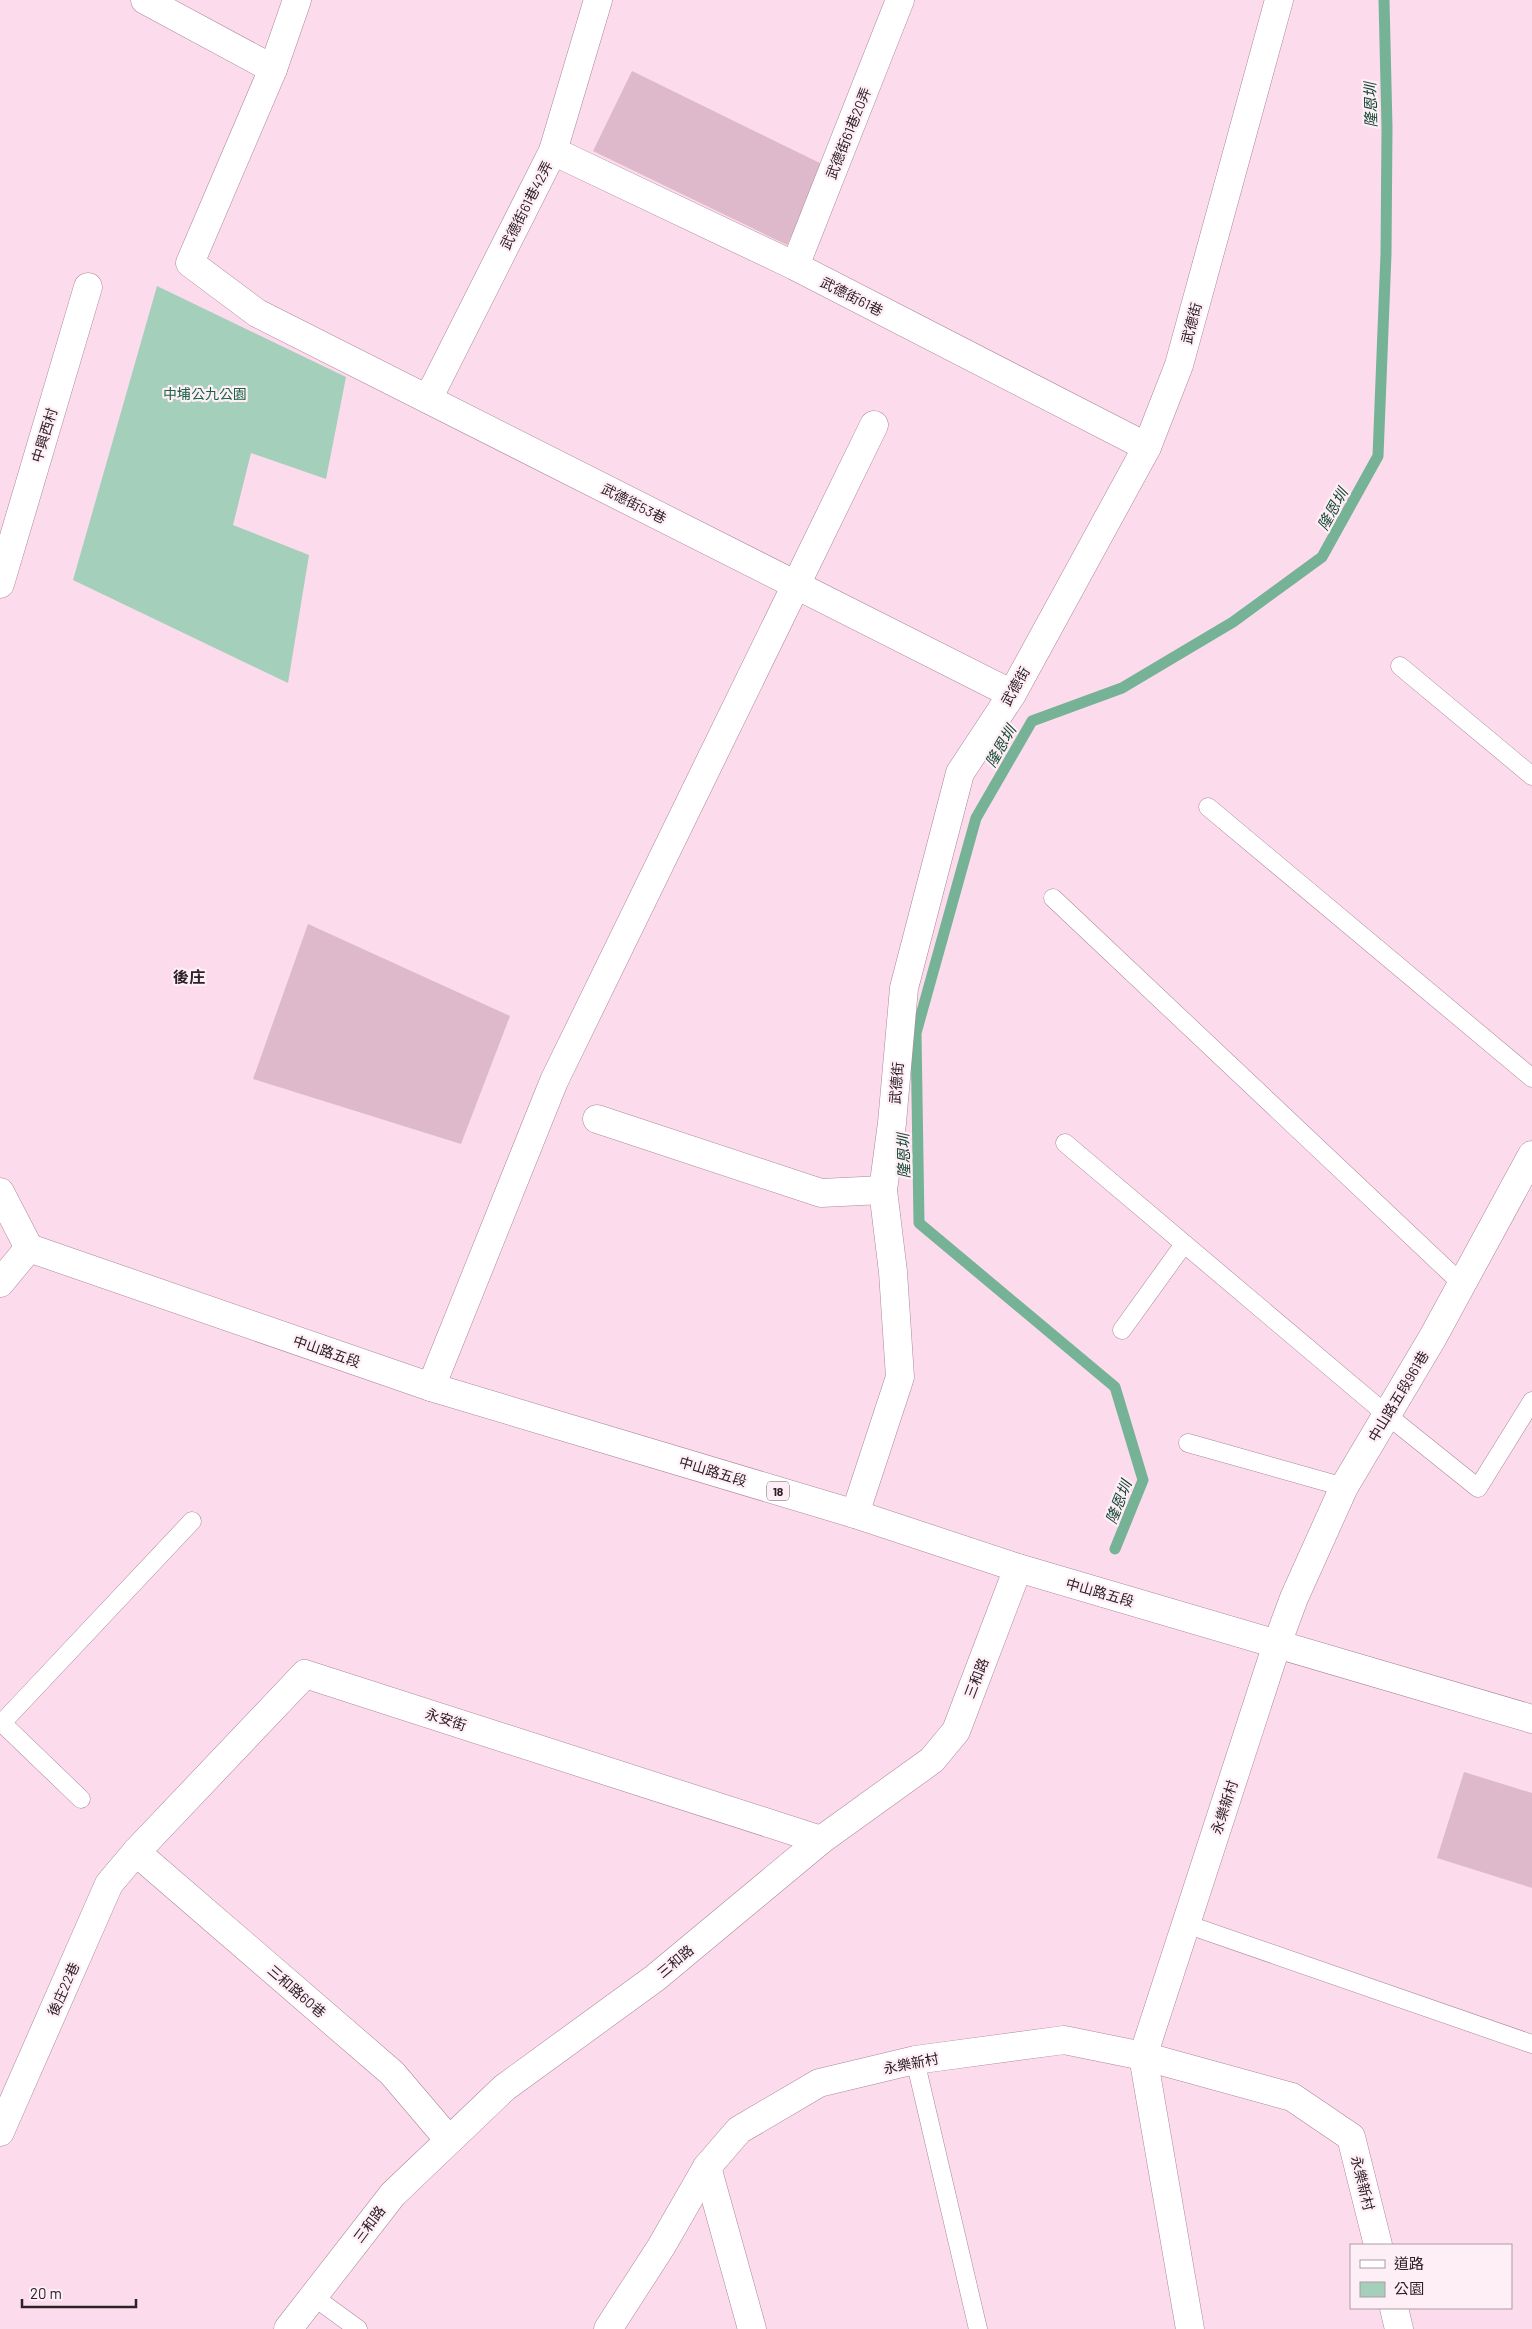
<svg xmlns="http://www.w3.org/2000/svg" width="1532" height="2329" viewBox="0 0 1532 2329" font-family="Barlow,'Noto Sans TC',sans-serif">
<rect width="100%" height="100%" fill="#fcdcec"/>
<!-- green -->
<path fill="#a4cfba" d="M157,286L346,377L326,479L251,453L233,525L309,555L288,683L73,580Z"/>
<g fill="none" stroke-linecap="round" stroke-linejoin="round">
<!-- stream -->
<path stroke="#76b296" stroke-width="11" d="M1115,1549L1143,1480L1115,1387L919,1223L916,1033L976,818L1032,721L1122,688L1233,622L1322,557L1378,456L1386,254L1387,127L1384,0"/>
</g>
<!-- building -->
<g fill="#deb8cb">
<path d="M632,71L826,166L787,245L593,151Z"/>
<path d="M308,924L510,1016L461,1144L253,1079Z"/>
<path d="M1464,1772L1532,1793V1888L1437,1858Z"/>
</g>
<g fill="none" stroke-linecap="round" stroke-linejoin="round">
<defs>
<g id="service">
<path d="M1400,666L1532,776"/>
<path d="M1208,807L1532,1078"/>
<path d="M1053,898L1462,1284"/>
<path d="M1065,1143L1387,1415L1478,1488L1532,1401"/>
<path d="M1122,1330L1184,1244"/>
<path d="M1188,1443L1344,1487"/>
<path d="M0,1721L81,1799"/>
<path d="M0,1725L192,1521"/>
<path d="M1186,1924L1532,2044"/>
<path d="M915,2060L978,2329"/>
<path d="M314,2297L358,2329"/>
</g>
<g id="minor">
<path d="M145,0L273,69L190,263L257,313L1012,694"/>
<path d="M273,69L297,0"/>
<path d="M553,151L795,266L1147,447"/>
<path d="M795,266L900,0"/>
<path d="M428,399L553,151L598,0"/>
<path d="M0,584L88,287"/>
<path d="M597,1119L821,1193L883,1190"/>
<path d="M431,1387L554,1081L874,425"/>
<path d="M855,1514L900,1377L893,1272L883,1190L892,1123L904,988L960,773L1012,694L1147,447L1179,365L1279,0"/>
<path d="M136,1852L392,2073L449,2140"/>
<path d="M0,2132L109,1884L136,1852L305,1674L821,1840"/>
<path d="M707,2167L752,2329"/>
<path d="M1394,2308L1399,2329"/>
<path d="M288,2329L393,2194L504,2088L655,1978L821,1840L932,1760L956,1731L1018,1568"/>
<path d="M608,2329L661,2247L707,2167L739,2130L819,2083L915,2060L1064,2040L1143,2056L1292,2097L1351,2137L1378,2245"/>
<path d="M1190,2329L1143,2056L1277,1644L1294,1598L1344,1487L1433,1337L1532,1155"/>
</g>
<path id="secondary" d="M0,1192L29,1248"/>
<path id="primary" d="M0,1283L29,1248L431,1387L855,1514L1018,1568L1532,1719"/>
</defs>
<!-- service casing -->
<use href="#service" stroke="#ab8799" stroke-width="19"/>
<!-- minor casing -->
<use href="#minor" stroke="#ab8799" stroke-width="29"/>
<!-- secondary casing -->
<use href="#secondary" stroke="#ab8799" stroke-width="29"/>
<!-- primary casing -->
<use href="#primary" stroke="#ab8799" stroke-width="29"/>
<!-- service -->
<use href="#service" stroke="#fff" stroke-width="18"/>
<!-- minor -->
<use href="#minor" stroke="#fff" stroke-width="28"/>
<!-- secondary -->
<use href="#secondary" stroke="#fff" stroke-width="28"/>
<!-- primary -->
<use href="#primary" stroke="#fff" stroke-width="28"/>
</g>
<g text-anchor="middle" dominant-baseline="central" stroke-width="4.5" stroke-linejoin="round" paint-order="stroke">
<!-- shield labels -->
<rect fill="#feeef6" stroke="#6c5e65" stroke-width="1" x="767" y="1481.5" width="22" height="19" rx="4"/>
<g font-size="12" font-weight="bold" fill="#2e2027">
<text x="778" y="1491">18</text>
</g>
<!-- street labels -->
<g font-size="14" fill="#2e2027" stroke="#feeef6">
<text transform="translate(848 133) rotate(-68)">武德街61巷20弄</text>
<text transform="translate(526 205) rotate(-63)">武德街61巷42弄</text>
<text transform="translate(852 296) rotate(27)">武德街61巷</text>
<text transform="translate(1191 323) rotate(-75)">武德街</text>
<text transform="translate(44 435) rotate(-73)">中興西村</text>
<text transform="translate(634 503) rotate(27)">武德街53巷</text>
<text transform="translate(1015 686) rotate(-60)">武德街</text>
<text transform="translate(896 1083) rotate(-85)">武德街</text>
<text transform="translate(327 1351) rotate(19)">中山路五段</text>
<text transform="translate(1398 1396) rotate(-59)">中山路五段961巷</text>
<text transform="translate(713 1471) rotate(17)">中山路五段</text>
<text transform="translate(1100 1592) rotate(16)">中山路五段</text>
<text transform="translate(976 1678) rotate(-69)">三和路</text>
<text transform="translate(446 1719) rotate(18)">永安街</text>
<text transform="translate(1224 1807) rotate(-72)">永樂新村</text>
<text transform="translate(675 1961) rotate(-40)">三和路</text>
<text transform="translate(63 1989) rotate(-66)">後庄22巷</text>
<text transform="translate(297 1991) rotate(41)">三和路60巷</text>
<text transform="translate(911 2063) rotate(-11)">永樂新村</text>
<text transform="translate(1363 2183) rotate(76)">永樂新村</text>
<text transform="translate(369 2224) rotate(-53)">三和路</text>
</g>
<!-- park labels -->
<g font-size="14" fill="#186246" stroke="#feeef6">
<text x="205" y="393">中埔公九公園</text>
</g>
<!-- water labels -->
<g font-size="15" font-style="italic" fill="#174834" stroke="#feeef6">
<text transform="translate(1370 105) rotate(-91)">隆恩圳</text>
<text transform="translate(1332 509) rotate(-61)">隆恩圳</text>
<text transform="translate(1000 746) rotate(-60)">隆恩圳</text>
<text transform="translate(903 1156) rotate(-91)">隆恩圳</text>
<text transform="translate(1118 1502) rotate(-68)">隆恩圳</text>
</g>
<!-- quarter labels -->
<g font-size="16" font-weight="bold" fill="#2e2027" stroke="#feeef6">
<text x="189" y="976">後庄</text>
</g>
</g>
<!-- legend -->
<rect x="1350" y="2244" width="162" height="65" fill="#feeef6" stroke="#ab9ca3"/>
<rect x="1360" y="2260" width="25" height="8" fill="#ffffff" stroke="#ab9ca3"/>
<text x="1394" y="2269" font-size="15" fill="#2e2027">道路</text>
<rect x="1360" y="2282" width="25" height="15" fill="#a4cfba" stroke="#ab9ca3"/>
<text x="1394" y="2294" font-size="15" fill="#2e2027">公園</text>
<!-- scale -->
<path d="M22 2299v8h114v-8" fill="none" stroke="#2e2027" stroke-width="2.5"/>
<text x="30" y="2299" font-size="15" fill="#2e2027" stroke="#feeef6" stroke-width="4" paint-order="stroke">20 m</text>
</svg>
